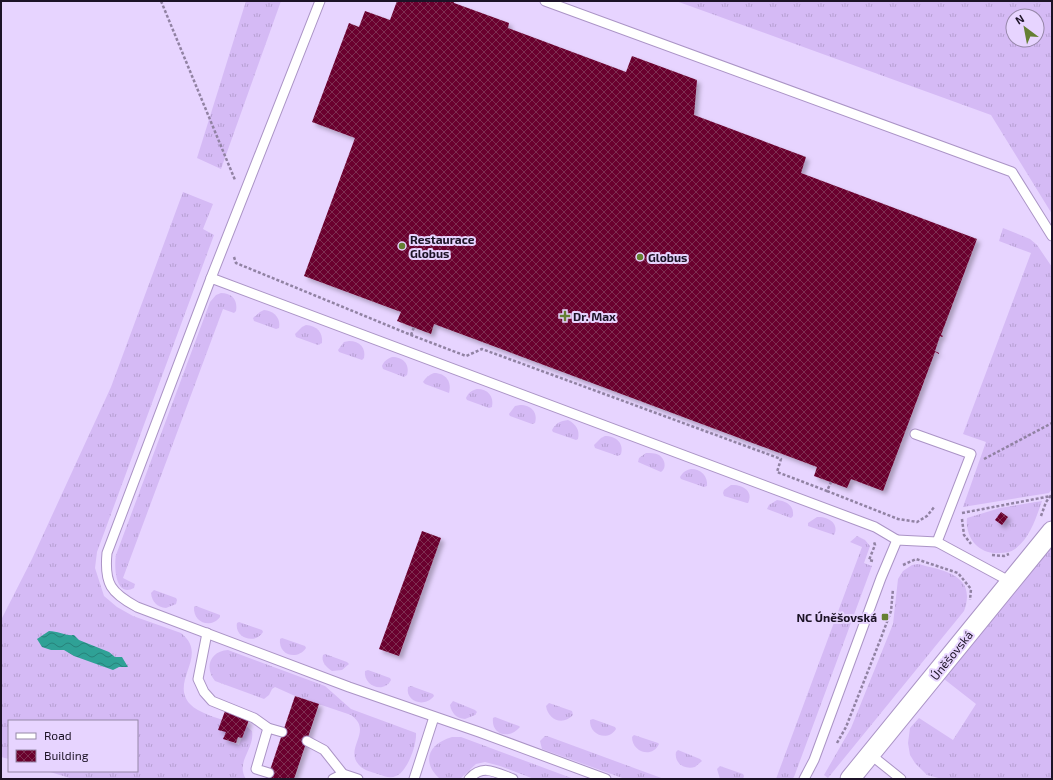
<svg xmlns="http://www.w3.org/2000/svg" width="1053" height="780" viewBox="0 0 1053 780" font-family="'Exo 2',sans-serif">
<defs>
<pattern id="grass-tufts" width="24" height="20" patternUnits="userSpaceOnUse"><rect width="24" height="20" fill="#d5baf5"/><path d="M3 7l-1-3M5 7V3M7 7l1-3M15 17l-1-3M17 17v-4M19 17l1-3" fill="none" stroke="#b69fd2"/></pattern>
<pattern id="water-waves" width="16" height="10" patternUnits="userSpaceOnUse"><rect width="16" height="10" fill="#2fa196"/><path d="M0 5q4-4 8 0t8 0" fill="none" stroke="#27827a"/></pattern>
<pattern id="building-cross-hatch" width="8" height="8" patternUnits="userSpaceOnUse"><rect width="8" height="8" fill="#6a012d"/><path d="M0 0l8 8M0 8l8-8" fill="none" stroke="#7e2f51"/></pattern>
<filter id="shadow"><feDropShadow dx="3.5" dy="3.5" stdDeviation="2" flood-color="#0004"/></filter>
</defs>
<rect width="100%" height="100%" fill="#e7d4ff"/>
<!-- grass -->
<g fill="url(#grass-tufts)" fill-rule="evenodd">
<path d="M246,1H281L221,169L197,158Z"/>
<path d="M676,1H1052V214L991,115ZM1013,16H1037V40H1013Z"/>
<path d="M183,192L213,204L203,229L214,235L97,552L95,568L104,596L117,607L133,616L181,633C210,656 169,681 190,704C198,713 218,718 229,722L224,739L239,745L246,726L252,731C255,749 235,762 246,779H73L47,771H137V721H9V759L1,757V620L32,559L111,387Z"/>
<path d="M1003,228L1030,239L1037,245L1052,267V489L1049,493L963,507L986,442L963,434L1031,253L999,241Z"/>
<path d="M221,293C232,293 238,300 236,311L234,313L223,309L123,578L135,584L134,588C115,598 114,566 116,555L210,302L216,295Z"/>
<path d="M264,310C274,311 281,318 279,328L276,329L254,321L253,318L260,312Z"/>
<path d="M306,325C317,326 323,332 322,343L318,345L296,337L295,334L302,327Z"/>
<path d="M349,341C360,341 366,348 364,358L362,360L339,352L338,350L344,342Z"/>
<path d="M392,357C403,357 410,364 407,375L404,377L383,369L382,366C384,361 387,359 392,357Z"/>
<path d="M434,373C446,373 452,382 449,393L425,384L423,382C426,377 429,375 434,373Z"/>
<path d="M477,389C488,389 494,396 492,407L489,408L467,400L466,398C468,393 472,390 477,389Z"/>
<path d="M520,405C531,405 538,412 535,423L532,424L510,416L509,414L515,406Z"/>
<path d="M568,420C576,424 580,430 578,439L576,440L553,432L552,430C556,423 560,421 568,420Z"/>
<path d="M605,436C616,436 624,443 621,454L618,456L595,448L594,445L601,438Z"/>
<path d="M646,453C650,453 655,453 659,455C665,459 667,468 661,472L638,462L639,458Z"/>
<path d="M691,469C701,469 708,476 707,486L704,487L681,479L680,477C683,472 686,470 691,469Z"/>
<path d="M731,485C742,484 754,491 748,503H747L724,496L723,493L724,490Z"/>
<path d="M777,500C787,501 794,506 793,516L791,518L767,509L769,505Z"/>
<path d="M1042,501C1036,518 1030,538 1015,549C1011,552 1005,553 1000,553C979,555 965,538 967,518L1000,508Z"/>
<path d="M817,517C827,516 840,523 834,535L808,526V523Z"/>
<path d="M857,536L865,540L870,546L864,563L872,566L794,777L792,779H776L862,547L850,542Z"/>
<path d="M1052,546V779H942L927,775L915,763L910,755L908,743L910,728L919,718L953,740L976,704L944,679Z"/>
<path d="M918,564C945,571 977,575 964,611L828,778L824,775L851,728L893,624L898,579L903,571L912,565Z"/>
<path d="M154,590L176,598L177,600L176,604L166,608C157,607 152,602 151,593Z"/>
<path d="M196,606L220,615V617C211,629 193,623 194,607Z"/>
<path d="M239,622L262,630L263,632C255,645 234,638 237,623Z"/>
<path d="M282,638L305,646L306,648C297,661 278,655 280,639Z"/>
<path d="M228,650L325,686L351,709L416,733C417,745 407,772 396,776C390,779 384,776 378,774C372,772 366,771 361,767C341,749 375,732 351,715L295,696L275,687L272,689L269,695L264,699L215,681C204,668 210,651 228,650Z"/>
<path d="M325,654L347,662L349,664L342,670L332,671C326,667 321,662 323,655Z"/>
<path d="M368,670L390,678L391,680C384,694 363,686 365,671Z"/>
<path d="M411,686L433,694L434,696C425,708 405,702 408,687Z"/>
<path d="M453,701L475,710L477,712L475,715L465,719C456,718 452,714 450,705Z"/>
<path d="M549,703L572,711L573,715C563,726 548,720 546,706Z"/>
<path d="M495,717L519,726L520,727C509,740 491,735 493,718Z"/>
<path d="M593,719L615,727L616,729C608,742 589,735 590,720Z"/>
<path d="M634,735L658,743L659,744C652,759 632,752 632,737Z"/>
<path d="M545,736H547L664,779H625L542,749L540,741Z"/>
<path d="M452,737H461L574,779H534L500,766L485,762L476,764L460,779H440C421,762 428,744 452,737Z"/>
<path d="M678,750L700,759L702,761L695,767C684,770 674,763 676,752Z"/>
<path d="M720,766L743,774L744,776L743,779H720L717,769Z"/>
</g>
<!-- water -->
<path fill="url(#water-waves)" d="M49,631C58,631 65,636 74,635L79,640L109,652L115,657H122L128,667H119L113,670L74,656L64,650H51L42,647L37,639Z"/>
<!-- building -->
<g fill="url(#building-cross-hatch)" filter="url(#shadow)">
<path d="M397,1H454V3L509,23L508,28L626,72L632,56L697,80L694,115L806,157L801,173L977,239L941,335L943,336L942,337L940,336L935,351L939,353V354L935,352L883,491L851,479L847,488L814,476L817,467L434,324L431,334L397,321L401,312L304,276L355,138L312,122L349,23L359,27L365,11L390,20Z"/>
<path d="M1001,512L1008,517L1002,525L995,520Z"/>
<path d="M422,531L441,538L399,656L379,649Z"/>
<path d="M295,696L319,704L294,779H267Z"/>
<path d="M225,711L249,720L242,738L238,737L236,743L223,739L226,732L218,730Z"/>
</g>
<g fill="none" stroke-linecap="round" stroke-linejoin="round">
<defs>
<g id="lane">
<path d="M545,1L1012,172L1052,236"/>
<path d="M211,278L320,1"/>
<path d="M915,434L971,454L937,542"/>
<path d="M207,633L198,679L204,692L212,701L254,718L268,728L282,732"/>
<path d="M268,728L256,769L269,773"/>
<path d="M307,741L324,750L343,774L358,779"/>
<path d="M871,755L901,779"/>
<path d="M333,779L343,774"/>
<path d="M414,779L434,717"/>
<path d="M469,779C483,763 497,773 513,779"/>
<path d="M606,779L479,732L349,687L137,607C111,593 104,584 107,553L211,278L875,527L897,540"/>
<path d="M804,779L814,760L881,578L897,540L937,542L1011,582"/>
</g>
<path id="street" d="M850,779L1052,531"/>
</defs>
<!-- lane casing -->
<use href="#lane" stroke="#ab94c6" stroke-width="11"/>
<!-- street casing -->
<use href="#street" stroke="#ab94c6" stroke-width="21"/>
<!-- path -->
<g stroke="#9182a3" stroke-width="2.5" stroke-dasharray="3 2" stroke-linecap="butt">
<path d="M161,1L235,180"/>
<path d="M234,257L236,263L411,335L466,356L482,349L781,459L777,472L827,491L831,482"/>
<path d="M411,335L414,327"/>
<path d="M984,459L1052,423"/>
<path d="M827,491L898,519L917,522L927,516L935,506"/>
<path d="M962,513L1051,496"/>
<path d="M1041,516L1046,502L1052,494"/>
<path d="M962,519L964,535L971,544"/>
<path d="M992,555L1004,556L1009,554"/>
<path d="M873,561L869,560L875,545L874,542"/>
<path d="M903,565L916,559L958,573L971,589L970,600"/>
<path d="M837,743L846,727L881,638L891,611L893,589"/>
</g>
<!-- lane -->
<use href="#lane" stroke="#fff" stroke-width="9"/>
<!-- street -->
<use href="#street" stroke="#fff" stroke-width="19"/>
</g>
<!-- markers -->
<g fill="#657f33" stroke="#e7d4ff" stroke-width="1.5">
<circle cx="402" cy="246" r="4"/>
<circle cx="640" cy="257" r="4"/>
<path d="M563 310h4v4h4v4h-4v4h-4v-4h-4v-4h4z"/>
<rect x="881" y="613" width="8" height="8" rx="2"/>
</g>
<g text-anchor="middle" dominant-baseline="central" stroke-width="4" stroke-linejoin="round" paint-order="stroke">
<!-- poi labels -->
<g font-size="12" font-weight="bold" fill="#1c1326" stroke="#e7d4ff" text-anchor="start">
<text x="410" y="239">Restaurace<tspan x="410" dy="14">Globus</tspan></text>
<text x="648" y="257">Globus</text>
<text x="573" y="316">Dr. Max</text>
<text x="877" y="617" text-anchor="end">NC Úněšovská</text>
</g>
<!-- street labels -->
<g font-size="12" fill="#1c1326" stroke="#e7d4ff">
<text transform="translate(951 655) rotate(-51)">Úněšovská</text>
</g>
</g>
<!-- border -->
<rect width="1053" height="780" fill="none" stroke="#1c1326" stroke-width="4"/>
<!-- legend -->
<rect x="8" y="720" width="130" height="52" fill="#e7d4ff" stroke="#9687a8"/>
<rect x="16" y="733" width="20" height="6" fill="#ffffff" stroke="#9687a8"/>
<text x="44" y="740" font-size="12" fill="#1c1326">Road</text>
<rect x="16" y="750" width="20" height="12" fill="url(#building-cross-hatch)" stroke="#9687a8"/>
<text x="44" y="760" font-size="12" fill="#1c1326">Building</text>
<!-- north arrow -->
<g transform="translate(1025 28) rotate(328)"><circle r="19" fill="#e7d4ff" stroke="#9687a8"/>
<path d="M0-3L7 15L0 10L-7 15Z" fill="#657f33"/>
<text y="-6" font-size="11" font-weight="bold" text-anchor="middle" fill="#1c1326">N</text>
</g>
</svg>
